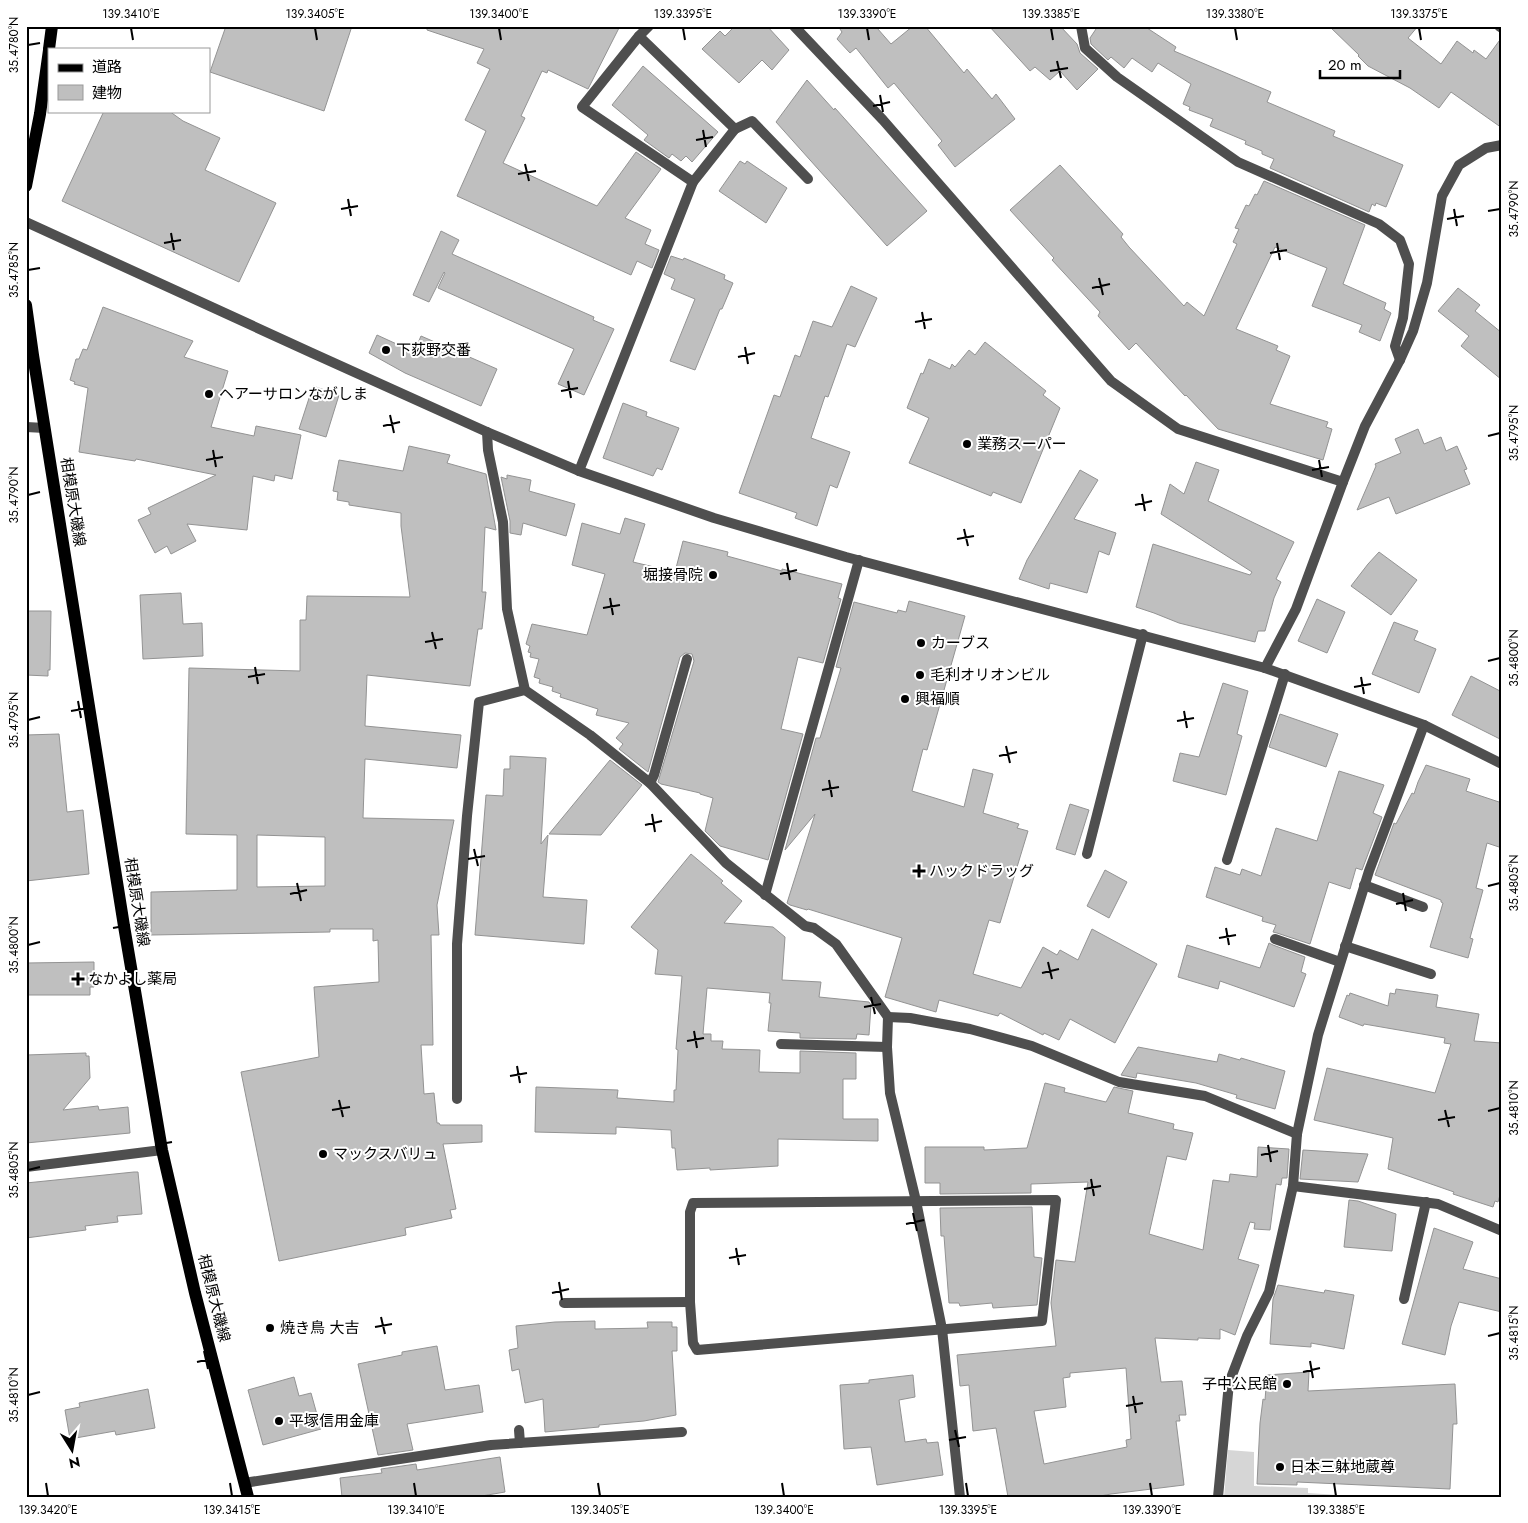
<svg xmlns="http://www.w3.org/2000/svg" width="1528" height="1523" viewBox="0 0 1528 1523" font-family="Jost,'Noto Sans JP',sans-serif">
<rect width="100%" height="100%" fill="#fff"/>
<!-- green -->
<path fill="#d6d6d6" d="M1228,1450L1254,1452V1486L1308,1488V1493L1369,1497H1224Z"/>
<!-- building -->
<g fill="#bfbfbf" stroke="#939393" fill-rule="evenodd">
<path d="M226,26H352L324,111L210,72Z"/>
<path d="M427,26H620L588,89L548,70L547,73L542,71L521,116L525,118L503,163L597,206L636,152L661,169L625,218L651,230L645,244L659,250L652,268L637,261L631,275L457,196L486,131L465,120L490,69L477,63L484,49L427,30Z"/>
<path d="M735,26H767L789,50L772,70L762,60L739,83L702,49L720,31L725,36Z"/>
<path d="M838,26H879L877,28L891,44L913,26H925L964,73L967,69L992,99L996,94L1015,119L955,167L938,145L942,141L894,83L888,88L856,48L850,53L837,39L842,32Z"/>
<path d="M989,26H1060L1077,44L1080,53L1098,69L1077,90L1060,71L1050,80L1035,67L1030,71Z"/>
<path d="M1098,26H1144L1176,47L1174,51L1271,92L1267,102L1335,131L1333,136L1403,165L1386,207L1376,203L1375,206L1372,204L1369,212L1270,168L1274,159L1262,154V151L1245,144L1246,141L1210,126L1213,119L1189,110L1190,107L1183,104L1191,84L1158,63L1152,72L1132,58L1124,68L1111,57L1108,60L1091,44L1090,38Z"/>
<path d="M1329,26H1418L1408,38L1441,64L1457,41L1473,53L1474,50L1486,59L1502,37V128L1451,92L1439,108L1410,88L1368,66L1358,56L1359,55Z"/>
<path d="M643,66L718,132L692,162L686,156L681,161L672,154L669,158L644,140L648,135L612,105Z"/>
<path d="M807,80L834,110L835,108L927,211L887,246L776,122Z"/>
<path d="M104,111H169L183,121L220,138L205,170L276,203L239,282L62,201Z"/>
<path d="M740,161L745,164L747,161L787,188L766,223L719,191Z"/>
<path d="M1060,165L1123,234L1121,237L1129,247L1184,306L1187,302L1204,316L1237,244L1233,242L1239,229L1235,228L1246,205L1249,206L1255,194L1257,195L1264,181L1365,225L1343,284L1386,303L1384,309L1391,313L1380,341L1359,332L1362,325L1312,306L1327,268L1275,247L1236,329L1278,346L1276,350L1290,356L1270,404L1328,422L1326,427L1332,429L1323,460L1218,429L1186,395L1185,396L1136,343L1129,350L1098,316L1100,312L1052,260L1054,258L1010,210Z"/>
<path d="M441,231L459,240L452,254L594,317L593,320L614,329L584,395L558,384L574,349L438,288L445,273L444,272L429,302L413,295Z"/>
<path d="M671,256L683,260L684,258L725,275L724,279L733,283L722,309H720L695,370L670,361L695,299L671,289L675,279L664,274Z"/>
<path d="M851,286L877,298L855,347L847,344L828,397L825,396L811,438L850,452L837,488L830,485L817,526L795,518L797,513L739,493L774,395L780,397L795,355L800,357L813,321L832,327Z"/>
<path d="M1458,288L1480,305L1475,311L1502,333V380L1461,346L1469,336L1438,311Z"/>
<path d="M103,307L193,341L184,357L228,371L211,427L254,436L256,426L301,435L292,479L275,475L274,481L253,476L247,530L187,524L196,541L171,554L167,546L155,553L138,520L151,514L148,508L216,475L136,459L135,461L79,452L88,388L74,384L75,382L70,380L76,359H79L83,349L87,350Z"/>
<path d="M377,335L414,352L421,336L497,369L481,406L405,373L369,353Z"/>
<path d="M985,342L1046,391L1043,395L1060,408L1021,503L993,492L991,496L909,463L929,418L907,408L921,373L923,374L929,359L950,369L952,364L955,367L969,350L975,355Z"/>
<path d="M313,386L339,395L326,437L299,429Z"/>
<path d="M623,403L647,412L646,416L679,428L662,470L657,468L653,476L603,458Z"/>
<path d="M1418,429L1424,444L1441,437L1446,451L1457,446L1467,469L1464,470L1470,484L1396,514L1389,497L1357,510L1376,466L1375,464L1401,453L1395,439Z"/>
<path d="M409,446L450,455L447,463L486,474L496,530L485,527L482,592H486L482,629H478L470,686L367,675L365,726L461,735L457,768L365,759L363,818L454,820L437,905L439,935H431L433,1045H421L424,1094L434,1093L437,1123H439L440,1125H482V1142L443,1144L456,1209L450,1210L452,1218L405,1228L406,1235L279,1261L241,1072L319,1057L314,987L379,982L378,940L373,941V929H330V932L151,935V892L237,890V835L186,834L189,668L300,671V620H306L307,596L410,597L401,526V513L349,505V502L337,500L338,492L333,491L339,460L403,471ZM257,835L325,837V886L257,887Z"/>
<path d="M1196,462L1219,470L1208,501L1294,542L1276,579L1281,582L1274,598L1265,631H1258L1255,642L1179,623L1154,613L1136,607L1153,544L1250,575L1252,572L1161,514L1170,484L1184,494Z"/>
<path d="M1080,470L1098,480L1074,519L1116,533L1109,555L1099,551L1087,593L1050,583L1049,589L1019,579L1027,560Z"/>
<path d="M507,475L531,480L529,491L575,504L566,536L523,523L521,535L510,533V521L501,477L507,479Z"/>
<path d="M625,518L645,524L633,562L675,572L683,541L728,552L727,556L782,571V569L842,584L838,598L841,599L823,663L798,657L781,729L803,734L768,860L720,846L705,831L713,798L700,794V793L661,784L658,782L694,661L692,654L685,653L680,657L648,772L619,749L623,744L616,738L629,723L596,715L598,709L560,697L561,694L552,691L553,687L539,683L540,679L534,677L539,659L530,657L531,653L528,652L530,646L526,644L532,624L587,635L605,574L572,565L582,523L620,534Z"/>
<path d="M1379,552L1417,580L1391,615L1351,586L1368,564Z"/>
<path d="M181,593L183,624L202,623L203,656L143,659L140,595Z"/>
<path d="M1317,599L1345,612L1327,653L1298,641Z"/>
<path d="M909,601L965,616L927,750L923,749L912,791L964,807L973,769L993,774L983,813L1019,824L1017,828L1028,831L1000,923L989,920L973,974L1021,988L1043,947L1057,955L1060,950L1078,960L1092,929L1157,964L1115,1043L1070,1019L1059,1040L1044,1033L1043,1035L1000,1013L998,1016L939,1000L936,1012L885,997L902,938L808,909L807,910L790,905L787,903L815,814L785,850L816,738H820L841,668L836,667L854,602L897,613L898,610L906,612Z"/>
<path d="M26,611H51L50,670H48V676L26,675Z"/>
<path d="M1394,622L1418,631L1414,640L1436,649L1419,693L1372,674Z"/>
<path d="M1471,676L1502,692V740L1452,715Z"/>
<path d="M1223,683L1248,691L1237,734L1242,736L1226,795L1173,781L1180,753L1199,757Z"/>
<path d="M1280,714L1338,734L1326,767L1269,747Z"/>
<path d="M59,734L67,812L83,810L89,874L26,881V735Z"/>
<path d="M510,756L546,758L541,844L548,835L543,897L587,900L584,944L475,935L486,795L503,796L504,769H510Z"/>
<path d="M610,760L642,785L601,835L549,834Z"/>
<path d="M1426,765L1470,779L1466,791L1502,803V848L1487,843L1476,888L1483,890L1470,938L1473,939L1468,958L1430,947L1443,903L1441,902V900L1375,875L1394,823L1396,824L1412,793L1414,794L1418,782Z"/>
<path d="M1339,771L1384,785L1373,813L1382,817L1362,870L1356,868L1350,889L1329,882L1310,944L1277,933L1273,932L1276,925L1262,921L1263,917L1206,897L1215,867L1240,875L1242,869L1261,876L1276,828L1317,841Z"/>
<path d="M1070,804L1089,810L1075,855L1056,849Z"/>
<path d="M691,854L723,881L721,883L742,901L724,923L773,927L785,937L782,980L821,982L819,997L869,1002L871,1005L869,1035L857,1034L856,1039L800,1038V1033L768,1031L771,1003H769L770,993L707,988L703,1034H711V1041H723L722,1049L760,1050L759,1072L800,1073V1051L856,1053V1079H843V1119H878V1141L778,1139V1166L710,1170V1168L677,1170L675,1148H672L671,1130L616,1127V1134L535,1132L536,1087L618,1090L617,1098L674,1102V1090H676L678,1050L676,1049L682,976L655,974L658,950L631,927Z"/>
<path d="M1105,870L1127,882L1109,918L1087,906Z"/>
<path d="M1269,943L1273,945L1305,957L1301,972L1306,974L1294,1007L1220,981L1218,989L1178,977L1187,945L1260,968Z"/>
<path d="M94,962V987H90V995H26V963Z"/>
<path d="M1396,989L1438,995L1436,1007L1479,1014L1474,1041L1502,1043V1188L1498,1202L1495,1201L1493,1207L1453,1194L1454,1192L1388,1169L1393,1138L1314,1120L1327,1068L1435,1093L1451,1044L1444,1043L1445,1038L1364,1024L1363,1026L1339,1017L1347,995L1349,996L1350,993L1388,1006L1390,993L1395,994Z"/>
<path d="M1138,1047L1217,1062L1219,1054L1240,1060L1241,1058L1285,1071L1275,1109L1236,1098L1237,1095L1196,1083L1137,1073L1136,1078L1121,1075Z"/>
<path d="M86,1053V1056H89L90,1078L63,1110L98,1106L99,1110L128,1107L130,1133L26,1143V1055Z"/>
<path d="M1045,1083L1065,1088L1064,1092L1106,1102L1114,1087L1133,1091L1128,1113L1174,1124L1173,1129L1193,1133L1186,1160L1167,1156L1149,1234L1203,1250L1213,1180L1229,1182L1230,1174L1257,1177L1258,1147L1289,1149L1287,1178H1282L1281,1185L1276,1184L1270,1230L1254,1229L1255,1223L1250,1222L1238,1259L1259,1265L1235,1335L1220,1329V1339L1198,1338V1340L1155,1338L1161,1382L1182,1381L1186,1415H1179L1180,1421H1176L1184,1485L1111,1494L1095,1497H1008L996,1428L973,1431L969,1385L960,1386L957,1355L1056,1346L1051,1303L1056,1260L1075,1262L1088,1182L1031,1184V1193L940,1194V1183H925V1147H984V1150L1027,1148ZM1126,1368L1131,1439L1126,1440L1127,1447L1044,1464L1034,1411L1066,1407L1063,1378L1070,1377V1373Z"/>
<path d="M1303,1150L1368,1154L1358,1182L1300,1179Z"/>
<path d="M134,1172H138L142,1214L117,1216L118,1222L85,1226L86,1230L26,1238V1183Z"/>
<path d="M1349,1200L1358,1201L1396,1214L1392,1251L1344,1247Z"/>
<path d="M1032,1207L1034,1257L1042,1258L1037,1305L993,1308L992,1303L960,1306L959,1303H949L944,1236H941L940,1208Z"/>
<path d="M1434,1228L1473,1242L1463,1269L1502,1279V1312L1459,1302L1451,1326L1445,1355L1402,1344Z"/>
<path d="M1278,1285L1324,1293L1325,1290L1354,1295L1344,1349L1311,1343V1347L1270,1344L1273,1299Z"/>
<path d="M595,1321V1329L648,1328L647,1322H672V1327H677V1351H672L676,1415L644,1421L599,1425V1427L545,1432L543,1399L525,1403L519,1369L512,1371L509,1350L518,1348L516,1326L555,1322Z"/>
<path d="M437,1346L445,1390L479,1385L483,1412L407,1424L413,1450L378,1455L358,1364L402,1355V1352Z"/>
<path d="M1309,1372L1308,1391L1455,1384L1457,1424H1453L1450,1489L1297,1482V1485L1257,1484L1260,1423L1263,1399L1265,1400L1267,1375Z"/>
<path d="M913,1375L915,1397L899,1400L905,1442L926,1439L927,1443L938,1442L943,1475L877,1485L871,1447L844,1449L840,1385L869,1383V1380Z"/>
<path d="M294,1377L299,1396L311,1393L321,1429L263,1445L248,1390Z"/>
<path d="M148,1389L155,1428L116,1435L115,1431L70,1439L65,1410L80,1407L79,1403Z"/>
<path d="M500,1457L505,1492L476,1497H342L340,1478L382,1473L381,1469L416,1464L417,1470Z"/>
</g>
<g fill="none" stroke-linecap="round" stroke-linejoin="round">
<!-- service -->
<g stroke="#4f4f4f" stroke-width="10">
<path d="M650,783L654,775L687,659"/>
<path d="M1087,854L1143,634"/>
<path d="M1227,860L1285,674"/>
<path d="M1364,885L1423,907"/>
<path d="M1275,939L1340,962"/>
<path d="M1345,946L1431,974"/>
<path d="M781,1044L887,1047"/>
</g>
<!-- minor -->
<g stroke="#4f4f4f" stroke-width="10">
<path d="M794,26L883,120L1111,381L1178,429L1343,482"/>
<path d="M1081,26L1085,48L1117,77L1238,162L1379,224L1400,240L1409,264L1403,318L1395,346L1400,360"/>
<path d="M1499,26L1502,28"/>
<path d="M639,36L735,129L693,182"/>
<path d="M735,129L752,121L808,179"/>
<path d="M26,427L45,428"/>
<path d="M487,432L488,450L503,522L507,609L525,690L590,735L650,783L726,863L805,926L814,928L836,944L888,1017L887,1047L890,1093L916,1201L942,1329L960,1497"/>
<path d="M579,471L693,182L582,107L639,36L649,26"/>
<path d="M1265,668L1296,609L1343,482L1365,426L1400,360L1413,331L1427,283L1442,196L1459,165L1486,148L1502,145"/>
<path d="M765,895L859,560"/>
<path d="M888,1017L910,1018L970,1029L1032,1046L1119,1082L1205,1096L1297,1134"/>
<path d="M457,1099V944L467,816L479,702L525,690"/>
<path d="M26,1167L162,1150"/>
<path d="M1293,1186L1438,1204L1502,1231"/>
<path d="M1056,1200L1042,1321L697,1350L693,1343L690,1302V1212L693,1203Z"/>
<path d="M1404,1299L1426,1202"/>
<path d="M564,1303L690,1302"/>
<path d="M519,1430L520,1443"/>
<path d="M244,1483L491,1445L682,1432"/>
<path d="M1218,1497L1229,1383L1247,1336L1269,1292L1293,1186L1297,1134L1318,1035L1369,871L1424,725"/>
</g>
<!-- tertiary -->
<path stroke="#4f4f4f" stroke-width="10" d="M26,222L312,353L487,432L579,471L714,518L846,557L1265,668L1424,725L1502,764"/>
<!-- primary -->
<g stroke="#000" stroke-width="12">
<path d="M49,49L52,26"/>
<path d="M26,186L40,114L49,50"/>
<path d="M26,305L33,355L124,926L162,1150L195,1293L248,1497"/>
</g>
</g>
<!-- ticks -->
<path fill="none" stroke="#000" stroke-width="2" d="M131,28L133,40M315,28L317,40M499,28L501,40M683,28L685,40M867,28L869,40M1051,28L1053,40M1235,28L1237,40M1419,28L1421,40M28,45L40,43M1057,61L1061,78M1050,71L1068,68M880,95L883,112M873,106L890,102M703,130L706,147M696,140L713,137M525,164L529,181M518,174L536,171M348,199L351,216M341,209L358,206M1454,209L1457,226M1488,211L1500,209M1447,219L1464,216M171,233L174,250M164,243L181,240M1277,243L1280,260M1270,253L1287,250M28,270L40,268M1099,278L1103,295M1092,288L1110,284M922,312L925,329M915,322L932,319M745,347L748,364M738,357L755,353M568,381L571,398M561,391L578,388M390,415L394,433M383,426L400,422M1488,436L1500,433M213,450L216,467M206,460L223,457M1319,460L1322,477M1312,470L1329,467M1142,494L1145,511M28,495L40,492M1135,505L1152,501M964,529L968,546M957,539L974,536M787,563L790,580M780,574L797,570M610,598L613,615M603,608L620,605M432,632L436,649M425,642L443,639M1488,661L1500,658M255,667L258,684M248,677L265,674M1361,677L1364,694M1354,687L1371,684M78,701L81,718M71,711L88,708M1184,711L1187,728M28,720L40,717M1177,721L1194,718M1006,746L1010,763M999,756L1017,752M829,780L832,797M822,790L839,787M652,814L655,832M645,825L662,821M474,849L478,866M468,859L485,856M297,883L301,901M1488,886L1500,883M1403,893L1406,911M290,894L307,890M1396,904L1413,900M120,918L123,935M113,928L130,925M1226,928L1229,945M1219,938L1236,935M28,945L40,942M1048,962L1052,979M1042,973L1059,969M871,997L875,1014M864,1007L881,1004M694,1031L697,1048M687,1041L704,1038M517,1066L520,1083M510,1076L527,1073M339,1100L343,1117M332,1110L350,1107M1445,1110L1449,1127M1488,1111L1500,1108M1438,1120L1455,1117M162,1135L165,1152M155,1145L172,1142M1268,1145L1271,1162M1261,1155L1278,1151M28,1170L40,1167M1091,1179L1094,1196M1084,1189L1101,1186M913,1213L917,1231M906,1224L924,1220M736,1248L739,1265M729,1258L746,1255M559,1282L562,1300M552,1293L569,1289M381,1317L385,1334M375,1327L392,1324M1488,1336L1500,1333M204,1351L208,1369M1310,1361L1313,1378M197,1362L214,1358M1303,1372L1320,1368M28,1395L40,1392M1133,1396L1136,1413M1126,1406L1143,1403M955,1430L959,1447M949,1440L966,1437M46,1483L48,1496M230,1483L232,1496M414,1483L416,1496M598,1483L600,1496M782,1483L784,1496M966,1483L968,1496M1150,1483L1152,1496M1334,1483L1336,1496"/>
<!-- markers -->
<g fill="#000" stroke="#fff" stroke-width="2">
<circle cx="386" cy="350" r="5"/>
<circle cx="209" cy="394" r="5"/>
<circle cx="967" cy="444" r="5"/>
<circle cx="713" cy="575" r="5"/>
<circle cx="921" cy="643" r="5"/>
<circle cx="920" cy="675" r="5"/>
<circle cx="905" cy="699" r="5"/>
<path d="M916.5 863.5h5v5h5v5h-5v5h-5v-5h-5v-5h5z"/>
<path d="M75.5 971.5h5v5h5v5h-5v5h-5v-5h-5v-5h5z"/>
<circle cx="323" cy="1154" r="5"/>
<circle cx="270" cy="1328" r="5"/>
<circle cx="1287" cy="1384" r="5"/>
<circle cx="279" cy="1421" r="5"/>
<circle cx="1280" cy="1467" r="5"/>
</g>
<g text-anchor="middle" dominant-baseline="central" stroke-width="4" stroke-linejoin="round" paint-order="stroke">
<!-- poi labels -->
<g font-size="15" fill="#000" stroke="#fff" text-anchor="start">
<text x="396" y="350">下荻野交番</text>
<text x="219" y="394">ヘアーサロンながしま</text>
<text x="977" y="444">業務スーパー</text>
<text x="703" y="575" text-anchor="end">堀接骨院</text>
<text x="931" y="643">カーブス</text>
<text x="930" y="675">毛利オリオンビル</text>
<text x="915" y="699">興福順</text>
<text x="929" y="871">ハックドラッグ</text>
<text x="88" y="979">なかよし薬局</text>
<text x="333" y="1154">マックスバリュ</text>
<text x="280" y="1328">焼き鳥 大吉</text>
<text x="1277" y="1384" text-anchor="end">子中公民館</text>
<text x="289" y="1421">平塚信用金庫</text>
<text x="1290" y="1467">日本三躰地蔵尊</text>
</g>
<!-- street labels -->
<g font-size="15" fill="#000" stroke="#fff">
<text transform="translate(73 502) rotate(81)">相模原大磯線</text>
<text transform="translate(137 902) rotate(81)">相模原大磯線</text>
<text transform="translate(214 1298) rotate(76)">相模原大磯線</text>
</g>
</g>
<!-- border -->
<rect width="1528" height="1523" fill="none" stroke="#ffffff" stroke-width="55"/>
<!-- legend -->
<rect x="48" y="48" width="162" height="65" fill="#ffffff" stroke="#999999"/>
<rect x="58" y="64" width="25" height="8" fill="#000000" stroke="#999999"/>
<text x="92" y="72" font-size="15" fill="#000000">道路</text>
<rect x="58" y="85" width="25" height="15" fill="#bfbfbf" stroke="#999999"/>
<text x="92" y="98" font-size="15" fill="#000000">建物</text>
<!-- north arrow -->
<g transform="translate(72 1450) rotate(169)" stroke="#ffffff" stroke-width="4" paint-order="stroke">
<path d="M0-4L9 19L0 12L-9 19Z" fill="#000000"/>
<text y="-8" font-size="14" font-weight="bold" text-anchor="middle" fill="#000000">N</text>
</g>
<!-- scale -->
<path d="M1320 70v8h80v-8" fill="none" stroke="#000000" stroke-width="2.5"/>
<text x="1328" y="70" font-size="15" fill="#000000" stroke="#ffffff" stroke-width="4" paint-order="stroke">20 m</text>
<rect x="28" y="28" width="1472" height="1468" fill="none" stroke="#000" stroke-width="2"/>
<g font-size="12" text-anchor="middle" fill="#000">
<text x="131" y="18">139.3410°E</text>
<text x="315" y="18">139.3405°E</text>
<text x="499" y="18">139.3400°E</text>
<text x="683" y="18">139.3395°E</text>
<text x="867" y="18">139.3390°E</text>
<text x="1051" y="18">139.3385°E</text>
<text x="1235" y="18">139.3380°E</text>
<text x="1419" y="18">139.3375°E</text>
<text transform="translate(14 45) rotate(-90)" y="4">35.4780°N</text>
<text transform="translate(1514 209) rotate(-90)" y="4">35.4790°N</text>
<text transform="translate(14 270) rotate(-90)" y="4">35.4785°N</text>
<text transform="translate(1514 433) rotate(-90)" y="4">35.4795°N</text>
<text transform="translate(14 495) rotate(-90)" y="4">35.4790°N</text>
<text transform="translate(1514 658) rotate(-90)" y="4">35.4800°N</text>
<text transform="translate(14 720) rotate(-90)" y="4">35.4795°N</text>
<text transform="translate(1514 883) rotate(-90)" y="4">35.4805°N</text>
<text transform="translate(14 945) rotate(-90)" y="4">35.4800°N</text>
<text transform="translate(1514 1108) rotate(-90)" y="4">35.4810°N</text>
<text transform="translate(14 1170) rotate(-90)" y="4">35.4805°N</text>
<text transform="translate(1514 1333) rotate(-90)" y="4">35.4815°N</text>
<text transform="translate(14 1395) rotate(-90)" y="4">35.4810°N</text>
<text x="48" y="1514">139.3420°E</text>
<text x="232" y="1514">139.3415°E</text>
<text x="416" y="1514">139.3410°E</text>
<text x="600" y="1514">139.3405°E</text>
<text x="784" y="1514">139.3400°E</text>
<text x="968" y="1514">139.3395°E</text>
<text x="1152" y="1514">139.3390°E</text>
<text x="1336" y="1514">139.3385°E</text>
</g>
</svg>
